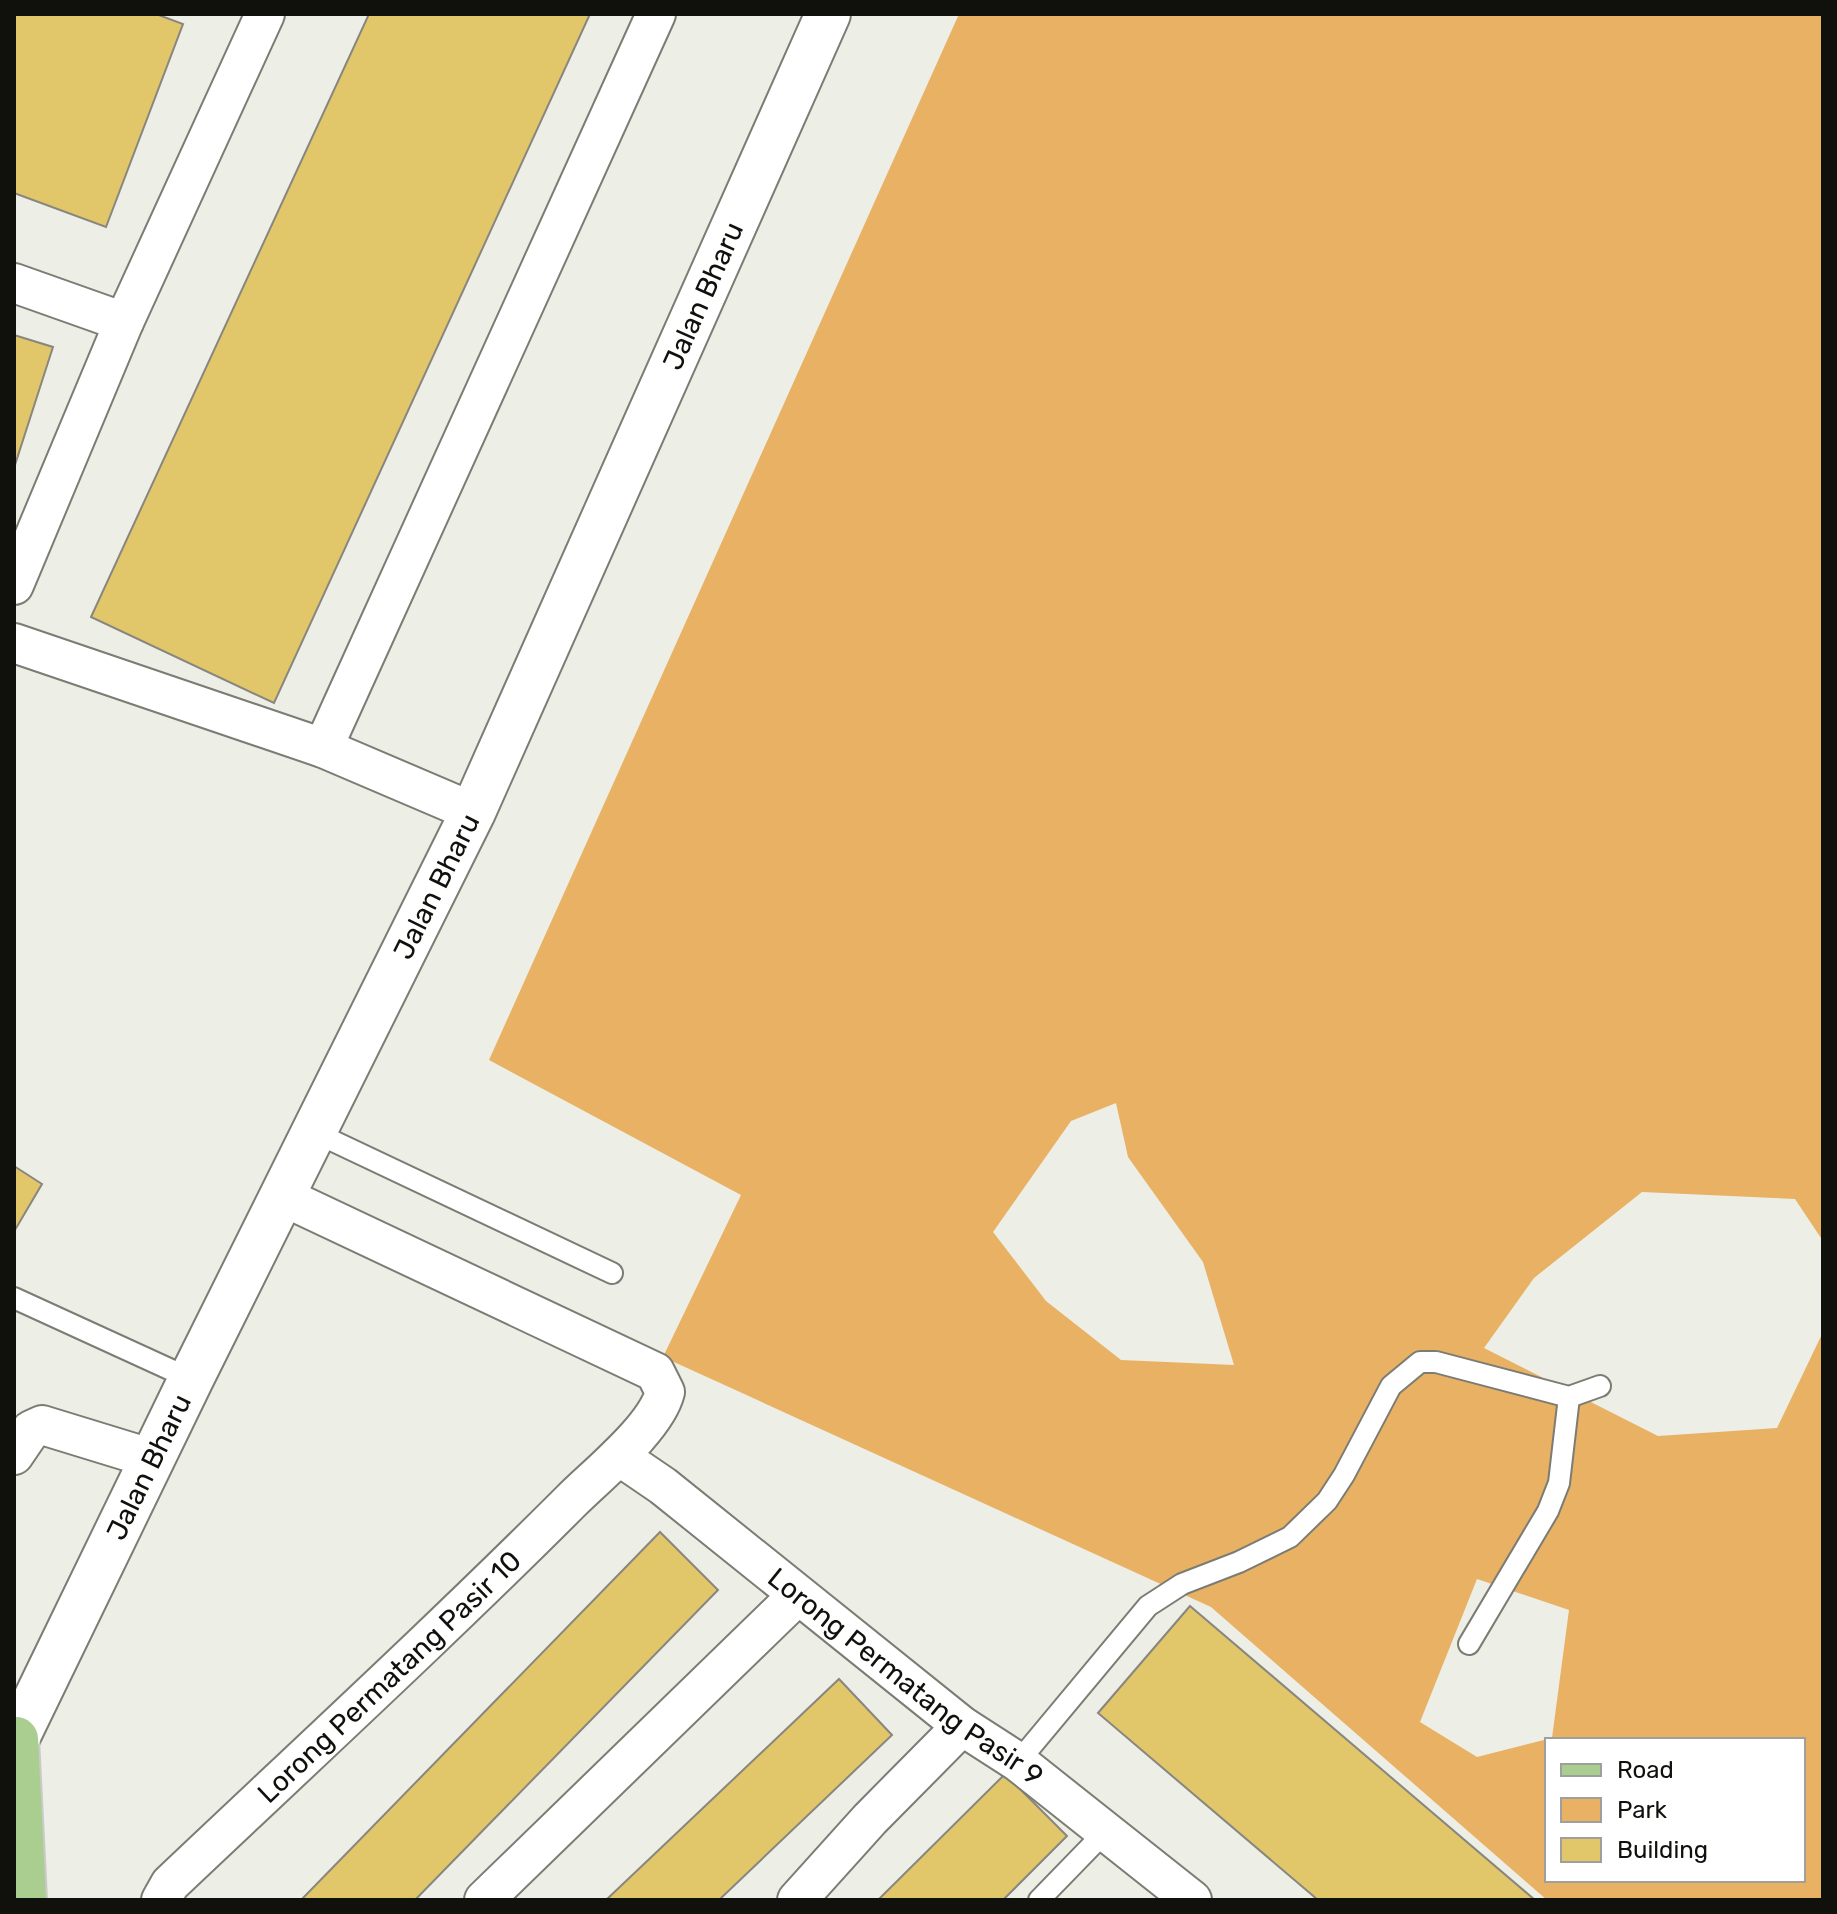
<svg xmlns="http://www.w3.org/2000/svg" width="1837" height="1914" viewBox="0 0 1837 1914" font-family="Rubik,sans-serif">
<rect width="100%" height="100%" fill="#edeee5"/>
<!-- green -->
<path fill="#e8b163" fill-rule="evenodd" d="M959,14H1823V1241L1795,1199L1642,1192L1534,1278L1484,1348L1658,1436L1777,1428L1823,1332V1900H1547L1211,1607L663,1357L741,1195L489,1060ZM1116,1103L1128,1157L1203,1262L1234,1365L1121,1360L1046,1301L993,1232L1071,1121ZM1477,1579L1569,1610L1552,1738L1477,1757L1420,1722ZM1547,1740H1803V1880H1547Z"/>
<!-- building -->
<g fill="#e1c76a" stroke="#88867e" stroke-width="2">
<path d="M14,14H156L183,24L106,227L14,193Z"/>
<path d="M369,14H590L274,703L91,617Z"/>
<path d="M14,335L53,347L14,468Z"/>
<path d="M14,1166L42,1184L15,1230L14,1229Z"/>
<path d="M660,1532L718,1590L415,1900H301Z"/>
<path d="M1190,1606L1535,1900H1318L1098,1713Z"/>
<path d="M839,1679L892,1735L719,1900H606Z"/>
<path d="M1005,1774L1067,1836L1003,1900H878Z"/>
</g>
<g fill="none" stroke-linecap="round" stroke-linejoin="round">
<defs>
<g id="service">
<path d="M314,1132L612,1273"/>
<path d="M14,1298L191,1379"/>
<path d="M1469,1644L1548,1511L1559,1483L1569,1397"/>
<path d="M1018,1762L1148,1606L1182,1584L1239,1562L1290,1537L1327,1501L1344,1475L1391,1386L1420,1362H1436L1569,1397L1600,1386"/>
<path d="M1039,1900L1107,1830"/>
</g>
<g id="minor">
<path d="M14,283L124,322"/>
<path d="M14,585L124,322L265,14"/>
<path d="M14,643L323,748L473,812"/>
<path d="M323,748L656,14"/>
<path d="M14,1455L31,1430L42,1425L153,1459"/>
<path id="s1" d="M619,1456L663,1486L962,1726L1018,1762L1192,1900"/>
<path id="s2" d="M161,1900L170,1884C304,1757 440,1632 571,1501C598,1474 656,1428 665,1392L655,1372L282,1196"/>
<path d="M484,1900L797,1596"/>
<path d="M797,1900L870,1819L962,1726"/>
</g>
<g id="secondary">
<path id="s3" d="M14,1744L191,1379L473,812L828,14"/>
</g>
<path id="primary" d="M16,1739L24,1900"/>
</defs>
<!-- service casing -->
<use href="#service" stroke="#7b7c74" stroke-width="24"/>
<!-- minor casing -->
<use href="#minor" stroke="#7b7c74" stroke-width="42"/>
<!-- secondary casing -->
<use href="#secondary" stroke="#7b7c74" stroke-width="48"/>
<!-- primary casing -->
<use href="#primary" stroke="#cacaca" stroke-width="48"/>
<!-- service -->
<use href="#service" stroke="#fff" stroke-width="20"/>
<!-- minor -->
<use href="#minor" stroke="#fff" stroke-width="38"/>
<!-- secondary -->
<use href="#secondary" stroke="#fff" stroke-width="44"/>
<!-- primary -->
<use href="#primary" stroke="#aace8f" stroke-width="44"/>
</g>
<g text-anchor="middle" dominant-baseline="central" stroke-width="6" stroke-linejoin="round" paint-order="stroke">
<!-- street labels -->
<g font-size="28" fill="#10100d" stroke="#fff">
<text stroke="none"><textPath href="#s3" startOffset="1604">Jalan Bharu</textPath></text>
<text stroke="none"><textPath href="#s3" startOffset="956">Jalan Bharu</textPath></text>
<text stroke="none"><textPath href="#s3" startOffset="308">Jalan Bharu</textPath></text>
<text stroke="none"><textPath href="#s2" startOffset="320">Lorong Permatang Pasir 10</textPath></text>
<text stroke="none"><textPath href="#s1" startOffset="362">Lorong Permatang Pasir 9</textPath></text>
</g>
</g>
<!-- border -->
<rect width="1837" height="1914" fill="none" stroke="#10100d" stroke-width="32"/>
<!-- legend -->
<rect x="1545" y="1738" width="260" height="144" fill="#ffffff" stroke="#9f9f9e" stroke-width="2"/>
<rect x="1561" y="1764" width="40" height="12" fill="#aace8f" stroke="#9f9f9e" stroke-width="2"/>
<text x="1617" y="1778" font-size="24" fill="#10100d">Road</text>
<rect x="1561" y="1798" width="40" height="24" fill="#e8b163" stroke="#9f9f9e" stroke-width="2"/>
<text x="1617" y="1818" font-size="24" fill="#10100d">Park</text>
<rect x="1561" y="1838" width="40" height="24" fill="#e1c76a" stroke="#9f9f9e" stroke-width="2"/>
<text x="1617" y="1858" font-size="24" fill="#10100d">Building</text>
</svg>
